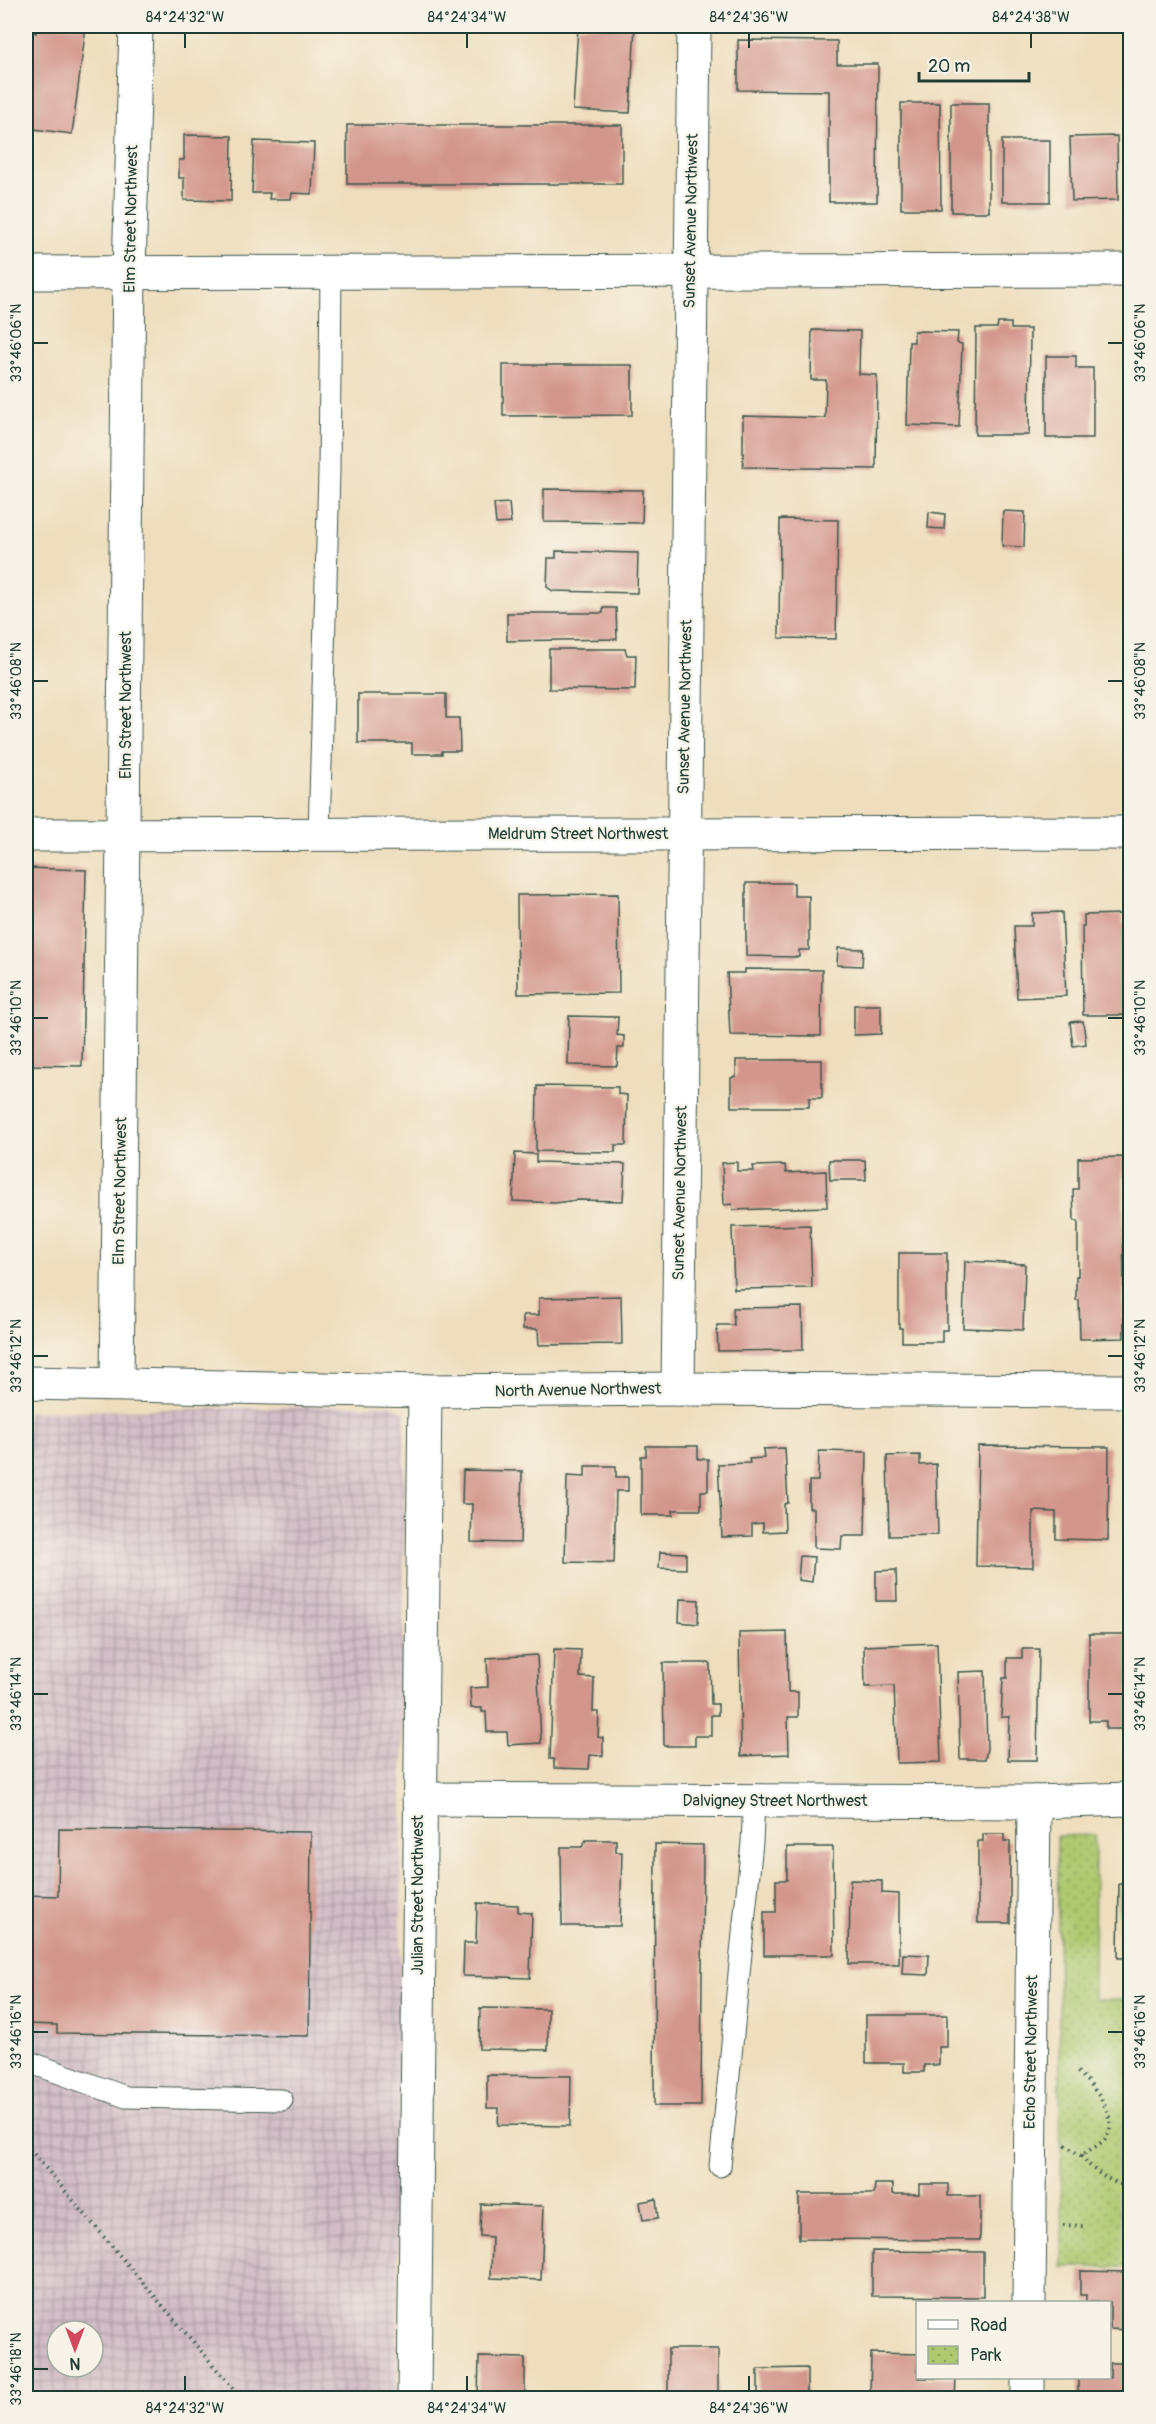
<svg xmlns="http://www.w3.org/2000/svg" width="1156" height="2424" viewBox="0 0 1156 2424" font-family="Pangolin,sans-serif">
<defs>
<pattern id="industrial-grid" width="8" height="8" patternUnits="userSpaceOnUse" patternTransform="scale(1.5)"><rect width="8" height="8" fill="#d2bdc6"/><path d="M0 4h8M4 0v8" fill="none" stroke="#aa9ba2"/></pattern>
<pattern id="park-dots" width="8" height="8" patternUnits="userSpaceOnUse" patternTransform="scale(1.5)"><rect width="8" height="8" fill="#aec970"/><path d="M2 2h.1M6 6h.1" fill="none" stroke="#8da45d" stroke-width="1.8" stroke-linecap="round"/></pattern>
</defs>
<rect width="100%" height="100%" fill="#f7f3e8"/>
<filter id="ink" filterUnits="userSpaceOnUse"><feTurbulence type="fractalNoise" baseFrequency=".0167" numOctaves="2"/><feDisplacementMap in="SourceGraphic" scale="12" xChannelSelector="R" yChannelSelector="G"/><feConvolveMatrix kernelMatrix="1 2 1 2 8 2 1 2 1" color-interpolation-filters="sRGB"/></filter>
<filter id="wash" filterUnits="userSpaceOnUse"><feTurbulence type="fractalNoise" baseFrequency=".008" numOctaves="4" result="noise"/><feDisplacementMap in="SourceGraphic" scale="24" xChannelSelector="R" yChannelSelector="G"/><feGaussianBlur stdDeviation="1.35" result="paint"/><feColorMatrix in="noise" values="0 0 0 0 0 0 0 0 0 0 0 0 0 0 0 0 0 1.4 0 .05"/><feComposite in="paint" operator="in"/></filter>
<g filter="url(#wash)">
<rect width="100%" height="100%" fill="#eedebd"/>
<!-- industrial -->
<path fill="url(#industrial-grid)" fill-rule="evenodd" d="M389,1405L405,1412L397,2398H26V1412ZM57,2331H93V2367H57Z"/>
<!-- park -->
<path fill="url(#park-dots)" stroke="#668352" stroke-width="1.5" d="M1095,1835L1094,2000H1130V2267H1062L1057,1836Z"/>
<g id="blocks">
<!-- building -->
<g fill="#d3968c">
<path d="M37,26H86L72,134L26,128V90L33,32L36,33Z"/>
<path d="M578,26H635L630,113L573,110Z"/>
<path d="M738,40L837,41V64H878L877,202H829V91L738,90Z"/>
<path d="M901,103H940L941,209H901Z"/>
<rect x="951" y="103" width="38" height="109"/>
<rect x="347" y="125" width="275" height="59"/>
<path d="M184,135L232,136L231,201L184,200V178H179V160H184Z"/>
<path d="M1117,136L1118,200L1072,201L1070,137Z"/>
<rect x="1002" y="140" width="48" height="62"/>
<path d="M254,141L314,143L312,194L292,193L291,199H269L270,193H252Z"/>
<path d="M998,323H1011V329H1030L1029,435H975L976,328H997Z"/>
<path d="M812,330L860,331L859,374L877,375L876,469L743,467V416L825,418L826,380H811Z"/>
<path d="M914,331L958,332L957,343L962,344L959,427L907,425L909,342H914Z"/>
<path d="M1046,356H1076V368H1093V438H1046Z"/>
<path d="M503,365H632V415L503,416Z"/>
<path d="M544,489L643,490L642,523L544,522Z"/>
<path d="M509,503L511,523L496,524L494,504Z"/>
<path d="M1003,511L1025,512L1024,547L1002,546Z"/>
<path d="M929,512L945,514L944,529L928,528Z"/>
<path d="M780,519L838,520L836,639L779,638Z"/>
<path d="M556,551L638,553L637,593L553,591L547,587L548,558H556Z"/>
<path d="M603,608H616L617,639L507,641V613H603Z"/>
<path d="M549,649H625L627,655H636L635,690L549,689Z"/>
<path d="M358,694H446V718H459L460,751H442V754H412V743H358Z"/>
<path d="M26,868L86,870L82,1066L26,1065Z"/>
<path d="M746,883H794V896H809V950H799V957L746,956Z"/>
<path d="M618,894L619,993L518,994L517,895Z"/>
<path d="M1062,912L1066,996L1017,998L1014,926H1032V913Z"/>
<path d="M1123,914V923H1126L1127,1015H1083L1082,926H1084V915Z"/>
<path d="M838,948L863,949L862,966L837,965Z"/>
<path d="M745,969L822,970L821,1036L730,1035L727,973H745Z"/>
<path d="M854,1005H881V1034L854,1035Z"/>
<path d="M569,1016L618,1017L617,1035L624,1036V1048H618L617,1066L568,1065Z"/>
<path d="M1083,1021L1086,1044L1073,1046L1070,1022Z"/>
<path d="M736,1060H822V1098H809V1107H731V1078L736,1076Z"/>
<path d="M537,1086L618,1087V1094L627,1095L626,1145H615V1152L536,1151Z"/>
<path d="M515,1153L536,1154V1162L625,1164L623,1201L577,1200L555,1203L513,1201Z"/>
<path d="M1123,1157L1124,1338L1080,1339L1079,1300H1076V1276H1078V1221H1074L1073,1189H1078V1158Z"/>
<path d="M829,1160H865L866,1180H830Z"/>
<path d="M737,1162V1171H754L753,1166L785,1165L786,1173L826,1171L827,1207L733,1210L732,1204L724,1205L722,1163Z"/>
<path d="M810,1225L812,1288L734,1289L732,1227Z"/>
<path d="M899,1253H947V1330H942V1342H902V1328H899Z"/>
<path d="M965,1261L1025,1264L1023,1330L963,1328Z"/>
<path d="M621,1296L622,1344L539,1345L538,1329H523V1315H539V1298Z"/>
<path d="M802,1307L803,1350L718,1351L717,1325H734L733,1308Z"/>
<path d="M646,1446H698V1459H708V1491H701V1510H673V1515H641V1456H646Z"/>
<path d="M978,1446L1109,1447L1108,1540L1056,1539V1512L1033,1511V1567L976,1566Z"/>
<path d="M785,1448L788,1503L784,1504L785,1531L763,1532V1523L752,1524V1536L722,1537L718,1464L750,1463L749,1459L764,1458L763,1449Z"/>
<path d="M819,1451L867,1452L865,1536H842L841,1549L814,1548V1508H809V1481H818Z"/>
<path d="M920,1455V1465L936,1464L938,1535L889,1536L887,1456Z"/>
<path d="M585,1466H616V1477H628V1491H616L614,1563L565,1562L567,1476L585,1477Z"/>
<path d="M463,1470L522,1471L520,1543L471,1542L472,1504H462Z"/>
<path d="M660,1552L686,1553V1569L659,1568Z"/>
<path d="M800,1556L814,1557L812,1582L798,1580Z"/>
<path d="M896,1570L897,1601H876V1571Z"/>
<path d="M680,1599L699,1600L698,1624L679,1622Z"/>
<path d="M787,1632L788,1692H798V1717H788L789,1754L741,1756L739,1633Z"/>
<path d="M1089,1634H1130V1729H1106V1721H1089Z"/>
<path d="M937,1643L941,1762L897,1763L894,1686L865,1687L864,1646Z"/>
<path d="M554,1649L581,1650L580,1677L594,1678L593,1712H599L598,1737L603,1738V1756L590,1755L589,1769L554,1768V1759H550Z"/>
<path d="M1022,1649H1039L1037,1760H1008L1009,1717H1001L1003,1678H1007V1658H1022Z"/>
<path d="M537,1655L541,1743L508,1745L507,1732H487L486,1712H482V1708H471L470,1688L488,1687L487,1658Z"/>
<path d="M663,1663H710L711,1704H718V1715H711V1736H695V1746H664Z"/>
<path d="M985,1671L987,1749L985,1759H960L958,1672Z"/>
<path d="M59,1829L311,1832L309,2036L57,2033V2025L26,2024V1895L58,1896Z"/>
<path d="M983,1834H1004V1841H1010V1923H978V1841H983Z"/>
<path d="M586,1840H616V1852H622L620,1926H562L561,1847H582Z"/>
<path d="M655,1844L703,1845L701,2106H654Z"/>
<path d="M787,1847H833L834,1955H764V1912H776V1880H787Z"/>
<path d="M850,1880L882,1881V1893L899,1894V1964H849Z"/>
<path d="M1119,1884H1130V1958H1118Z"/>
<path d="M477,1903L518,1905V1912L532,1913L530,1978L463,1976L464,1943H476Z"/>
<path d="M903,1954L929,1955L928,1975L902,1974Z"/>
<path d="M480,2008L548,2009V2050L479,2049Z"/>
<path d="M866,2015H947V2047H939V2065H924V2072H904V2063H866Z"/>
<path d="M487,2075L571,2076L570,2126L498,2125L499,2108H487Z"/>
<path d="M875,2184H893V2194H919V2184H948V2196H980V2240L799,2239V2194H874Z"/>
<path d="M656,2199L658,2218L643,2220L640,2202Z"/>
<path d="M481,2204L544,2206L541,2280L491,2278L492,2237L480,2236Z"/>
<path d="M872,2251L983,2252V2297L872,2296Z"/>
<path d="M1080,2271L1130,2272V2330L1110,2329V2302H1086V2295H1080Z"/>
<rect x="668" y="2349" width="50" height="49"/>
<path d="M871,2353L918,2354V2378H956L955,2398H870Z"/>
<path d="M479,2357L525,2358V2398H478Z"/>
<path d="M1110,2363H1130V2398H1089L1078,2396V2378H1110Z"/>
<path d="M807,2368V2398H758V2369Z"/>
</g>
</g>
</g>
<g filter="url(#ink)">
<use href="#blocks" fill-opacity="0" stroke="#3e5549" stroke-width="1.5"/>
<g fill="none" stroke-linecap="round" stroke-linejoin="round">
<defs>
<g id="service">
<path d="M319,835L329,472L331,271"/>
<path d="M26,2061L126,2097L282,2100"/>
<path d="M720,2166L752,1842L754,1801"/>
</g>
<g id="minor">
<path d="M26,273L1130,270"/>
<path d="M26,835L1130,833"/>
<path d="M26,1383L425,1391L678,1389L1130,1391"/>
<path d="M117,1384L129,271L136,26"/>
<path d="M678,1389L694,26"/>
<path d="M419,1799L1034,1802L1130,1799"/>
<path d="M1029,2302L1034,1802"/>
<path d="M414,2398L425,1391"/>
<path d="M1028,2398V2378"/>
</g>
</defs>
<!-- service casing -->
<use href="#service" stroke="#3e5549" stroke-width="23"/>
<!-- minor casing -->
<use href="#minor" stroke="#3e5549" stroke-width="35"/>
<!-- path -->
<g stroke="#3e5549" stroke-width="4" stroke-dasharray="1.5 4.5" stroke-linecap="butt">
<path d="M26,2145L241,2398"/>
<path d="M1065,2145L1081,2156C1088,2151 1098,2146 1105,2139C1123,2120 1090,2081 1075,2070"/>
<path d="M1081,2156C1096,2174 1108,2180 1130,2188"/>
<path d="M1063,2225L1083,2226"/>
</g>
<!-- service -->
<use href="#service" stroke="#fff" stroke-width="21"/>
<!-- minor -->
<use href="#minor" stroke="#fff" stroke-width="33"/>
</g>
</g>
<!-- ticks -->
<path fill="none" stroke="#1f3d34" stroke-width="2" d="M185,33V48M467,33V48M749,33V48M1031,33V48M33,343H48M1108,343H1123M33,681H48M1108,681H1123M33,1018H48M1108,1018H1123M33,1356H48M1108,1356H1123M33,1694H48M1108,1694H1123M33,2032H48M1108,2032H1123M33,2369H48M185,2376V2391M467,2376V2391M749,2376V2391"/>
<g text-anchor="middle" dominant-baseline="central" stroke-width="4.5" stroke-linejoin="round" paint-order="stroke">
<!-- street labels -->
<g font-size="16" fill="#1f3d34" stroke="#f7f3e8">
<text transform="translate(131 219) rotate(-89)">Elm Street Northwest</text>
<text transform="translate(691 221) rotate(-89)">Sunset Avenue Northwest</text>
<text transform="translate(126 705) rotate(-90)">Elm Street Northwest</text>
<text transform="translate(685 707) rotate(-89)">Sunset Avenue Northwest</text>
<text x="578" y="834">Meldrum Street Northwest</text>
<text transform="translate(120 1191) rotate(-89)">Elm Street Northwest</text>
<text transform="translate(680 1193) rotate(-89)">Sunset Avenue Northwest</text>
<text transform="translate(578 1390) rotate(-1)">North Avenue Northwest</text>
<text x="775" y="1801">Dalvigney Street Northwest</text>
<text transform="translate(418 1895) rotate(-90)">Julian Street Northwest</text>
<text transform="translate(1031 2052) rotate(-89)">Echo Street Northwest</text>
</g>
</g>
<!-- margin -->
<rect width="1156" height="2424" fill="none" stroke="#f7f3e8" stroke-width="66"/>
<!-- legend -->
<rect x="916" y="2301" width="195" height="78" fill="#f7f3e8" stroke="#a1aaa0" stroke-width="1.5"/>
<rect x="928" y="2320" width="30" height="9" fill="#ffffff" stroke="#a1aaa0" stroke-width="1.5"/>
<text x="970" y="2331" font-size="18" fill="#1f3d34">Road</text>
<rect x="928" y="2346" width="30" height="18" fill="url(#park-dots)" stroke="#a1aaa0" stroke-width="1.5"/>
<text x="970" y="2361" font-size="18" fill="#1f3d34">Park</text>
<!-- north arrow -->
<g transform="translate(75 2349) rotate(180)"><circle r="28" fill="#f7f3e8" stroke="#a1aaa0" stroke-width="1.5"/>
<path d="M0-4.5L10 22L0 15L-10 22Z" fill="#d1495b"/>
<text y="-9" font-size="16" font-weight="bold" text-anchor="middle" fill="#1f3d34">N</text>
</g>
<!-- scale -->
<path d="M919 72v9h110v-9" fill="none" stroke="#1f3d34" stroke-width="3"/>
<text x="928" y="72" font-size="18" fill="#1f3d34" stroke="#f7f3e8" stroke-width="4.5" paint-order="stroke">20 m</text>
<rect x="33" y="33" width="1090" height="2358" fill="none" stroke="#1f3d34" stroke-width="2"/>
<g font-size="15" text-anchor="middle" fill="#1f3d34">
<text x="185" y="22">84°24'32"W</text>
<text x="467" y="22">84°24'34"W</text>
<text x="749" y="22">84°24'36"W</text>
<text x="1031" y="22">84°24'38"W</text>
<text transform="translate(1140 343) rotate(-90)" y="5">33°46'06"N</text>
<text transform="translate(16 343) rotate(-90)" y="5">33°46'06"N</text>
<text transform="translate(1140 681) rotate(-90)" y="5">33°46'08"N</text>
<text transform="translate(16 681) rotate(-90)" y="5">33°46'08"N</text>
<text transform="translate(16 1018) rotate(-90)" y="5">33°46'10"N</text>
<text transform="translate(1140 1018) rotate(-90)" y="5">33°46'10"N</text>
<text transform="translate(16 1356) rotate(-90)" y="5">33°46'12"N</text>
<text transform="translate(1140 1356) rotate(-90)" y="5">33°46'12"N</text>
<text transform="translate(1140 1694) rotate(-90)" y="5">33°46'14"N</text>
<text transform="translate(16 1694) rotate(-90)" y="5">33°46'14"N</text>
<text transform="translate(16 2032) rotate(-90)" y="5">33°46'16"N</text>
<text transform="translate(1140 2032) rotate(-90)" y="5">33°46'16"N</text>
<text transform="translate(16 2369) rotate(-90)" y="5">33°46'18"N</text>
<text x="185" y="2413">84°24'32"W</text>
<text x="467" y="2413">84°24'34"W</text>
<text x="749" y="2413">84°24'36"W</text>
</g>
</svg>
